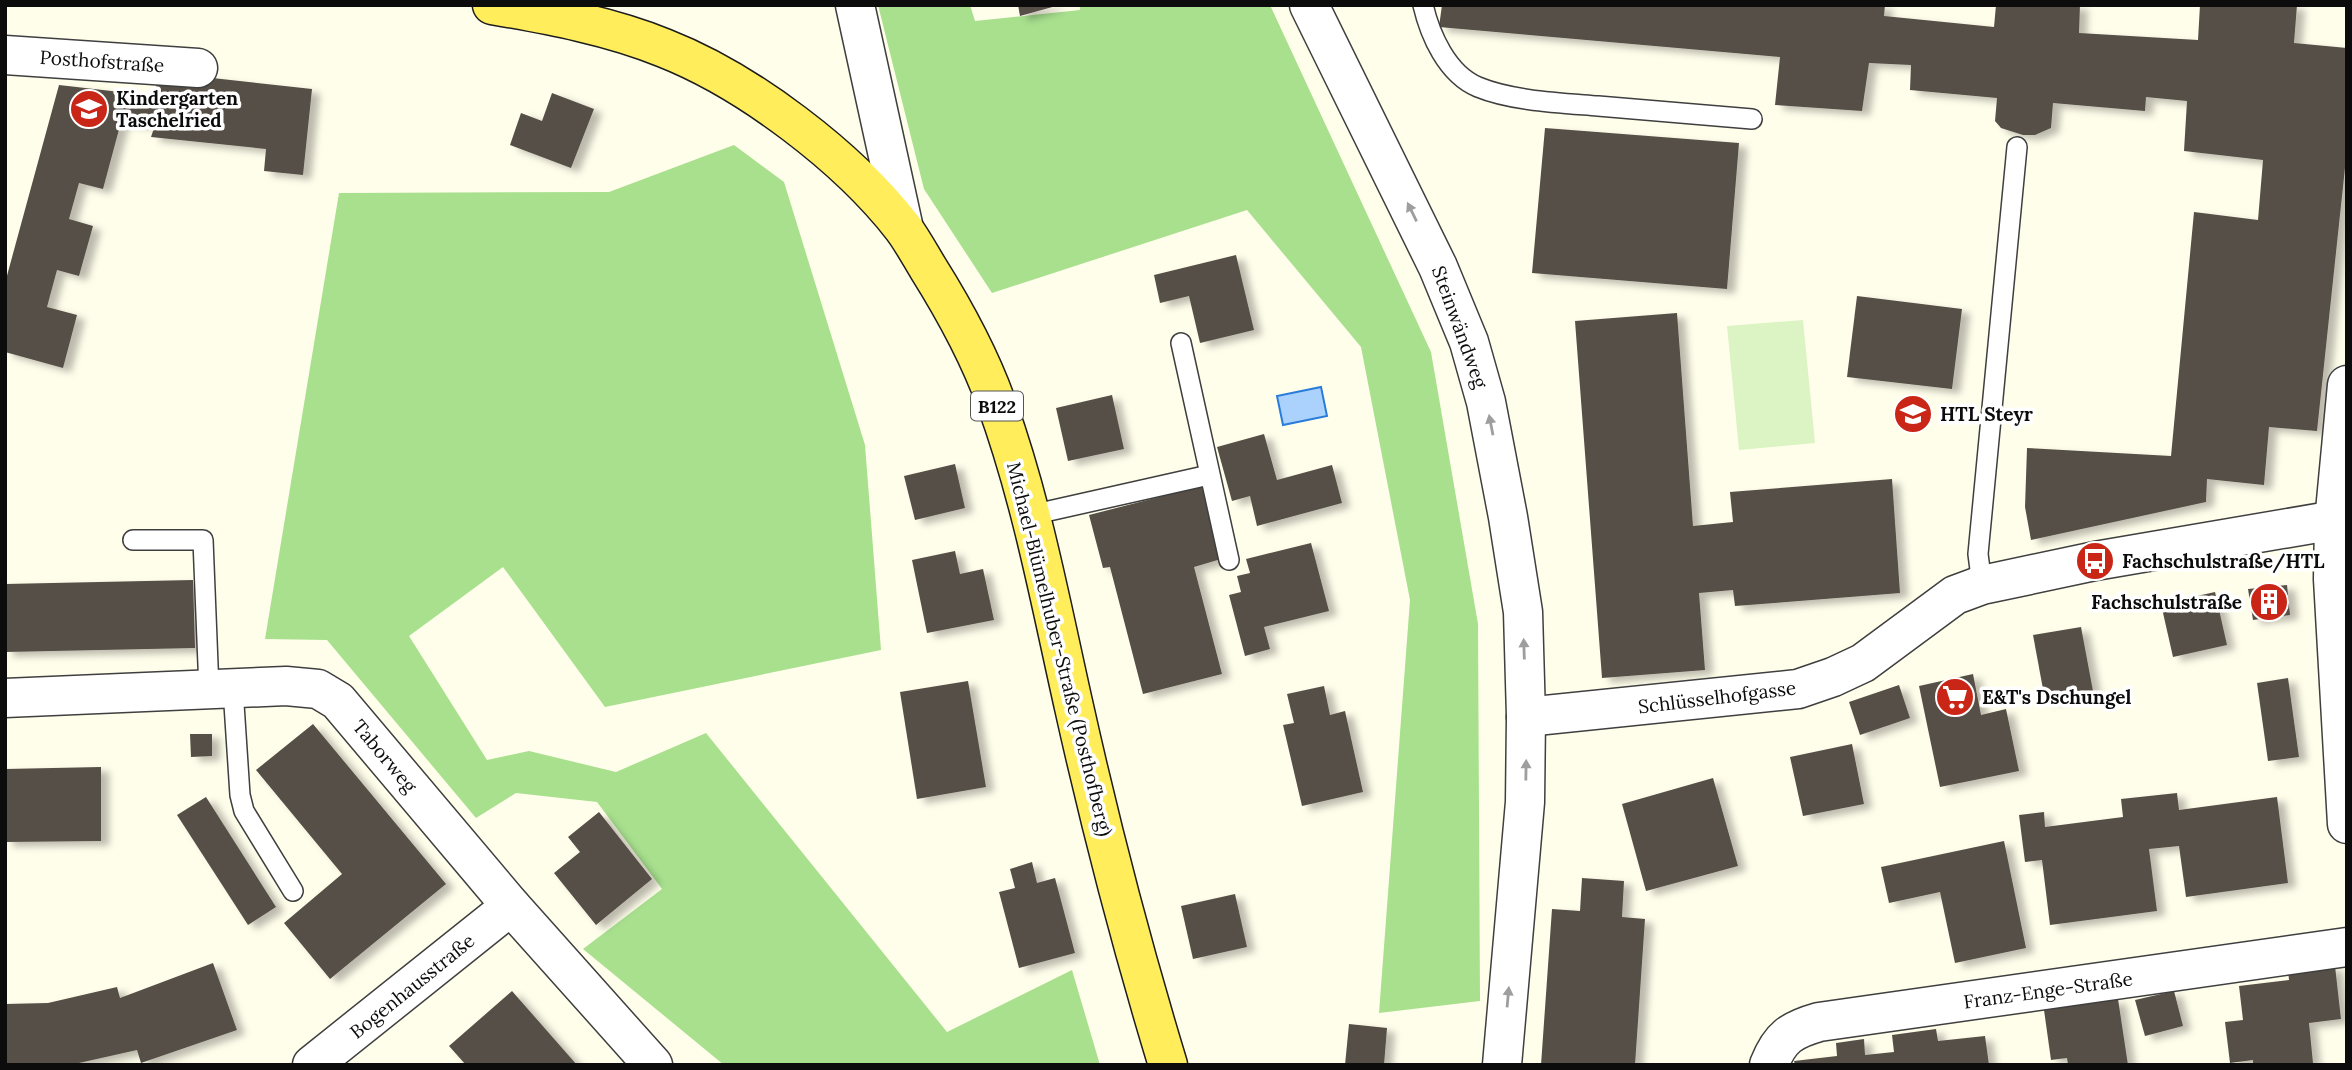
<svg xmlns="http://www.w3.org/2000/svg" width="2352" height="1070" viewBox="0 0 2352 1070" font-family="Lora,serif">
<defs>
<filter id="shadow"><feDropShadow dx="8" dy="4.5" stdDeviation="3.5" flood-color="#0004"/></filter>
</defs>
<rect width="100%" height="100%" fill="#fffeeb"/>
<!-- forest -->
<g fill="#a8e08e">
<path d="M878,5H970L975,21L1080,10V5H1270L1431,352L1478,624L1480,1001L1379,1013L1410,600L1361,347L1247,210L992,293L924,189Z"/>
<path d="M734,145L784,182L865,445L881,650L605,707L503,567L409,636L487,760L529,751L616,772L706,733L947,1032L1072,970L1100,1065H724L583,949L662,889L597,802L516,793L476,818L327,640L265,639L339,193L609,192Z"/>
</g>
<!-- pitch -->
<path fill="#dcf4c3" d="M1803,320L1815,443L1739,450L1727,326Z"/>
<!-- water -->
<path fill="#aad2fc" stroke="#2a7cda" stroke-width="2" d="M1321,387L1327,416L1283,425L1277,396Z"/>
<!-- building -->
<g fill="#564f47" filter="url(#shadow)">
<path d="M1018,5H1056V6L1020,16Z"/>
<path d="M1442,5H1885L1884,16L1994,27L1996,5H2080L2079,33L2198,40L2200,5H2297L2294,43L2347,48V149L2317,431L2269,427L2264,485L2207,479L2206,502L2031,540L2025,507L2027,448L2171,456L2194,212L2258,220L2263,160L2184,151L2187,101L2146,97L2145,111L2053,103L2051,128L2035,135H2023L2001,128L1995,121L1997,98L1910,90L1911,65L1869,63L1862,111L1775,105L1780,57L1439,27Z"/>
<path d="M158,72L312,89L303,175L264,171L266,149L151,137L155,125L121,122L103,189L79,183L69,219L93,226L79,276L57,270L47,307L77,315L63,368L5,352V283L59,85L155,96Z"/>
<path d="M552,93L594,109L571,168L510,145L521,113L542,121Z"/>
<path d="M1545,128L1739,143L1727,289L1532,273Z"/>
<path d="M1236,255L1254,330L1200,343L1189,296L1160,303L1154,275Z"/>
<path d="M1857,296L1962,309L1952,389L1847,377Z"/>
<path d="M1677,313L1693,526L1733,522L1730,492L1892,479L1900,593L1735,606L1733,590L1699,593L1705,670L1602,678L1575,321Z"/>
<path d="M1112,395L1124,449L1068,461L1056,408Z"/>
<path d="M1264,434L1277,480L1332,465L1342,503L1257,526L1250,496L1232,501L1217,447Z"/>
<path d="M955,464L965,508L915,520L904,476Z"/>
<path d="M1202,486L1221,559L1194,567L1222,674L1143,694L1110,567L1103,568L1089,515Z"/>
<path d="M1311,543L1329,611L1264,627L1270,649L1245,656L1229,595L1241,592L1237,576L1250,573L1246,559Z"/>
<path d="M955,551L960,574L983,569L994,620L927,633L912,560Z"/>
<path d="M193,580L195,648L5,652V584Z"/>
<path d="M2287,585L2290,615L2253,620L2248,589Z"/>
<path d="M2215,592L2227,645L2173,657L2161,604Z"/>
<path d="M2081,627L2093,691L2045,700L2033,635Z"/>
<path d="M1973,674L1981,715L2006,709L2019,771L1940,787L1919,686Z"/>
<path d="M2288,678L2299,757L2268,761L2257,683Z"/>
<path d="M968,681L986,787L917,799L900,692Z"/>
<path d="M1899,685L1910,718L1860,735L1849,702Z"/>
<path d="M1324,686L1330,715L1345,711L1363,792L1302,806L1283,725L1294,723L1287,694Z"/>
<path d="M313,724L446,884L330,979L284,923L342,874L256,770Z"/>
<path d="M190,734H212V756L191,757Z"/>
<path d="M1852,744L1864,804L1803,816L1790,757Z"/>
<path d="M101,767V841L5,842V769Z"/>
<path d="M1713,778L1738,866L1646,891L1622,804Z"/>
<path d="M2177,793L2179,810L2277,797L2288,883L2186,897L2179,846L2149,849L2157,911L2050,925L2042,860L2025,862L2019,815L2044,812L2045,827L2123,817L2121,799Z"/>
<path d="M206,797L276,907L248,925L177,815Z"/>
<path d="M599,812L652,879L596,925L554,873L580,852L568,837Z"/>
<path d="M2004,841L2026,948L1955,963L1940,892L1889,903L1881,867Z"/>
<path d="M1032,862L1037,883L1055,878L1075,953L1019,968L999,892L1015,888L1010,869Z"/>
<path d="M1582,878L1624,881L1622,917L1645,919L1635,1065H1541L1552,909L1580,911Z"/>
<path d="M1235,894L1247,947L1193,959L1181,906Z"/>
<path d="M213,963L237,1030L141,1063L137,1050L70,1065H5V1004L48,1003L117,987L120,998Z"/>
<path d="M2335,966L2341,1019L2309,1023L2313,1063L2253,1065V1060L2230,1063L2225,1022L2243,1020L2239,986L2289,980L2288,970Z"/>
<path d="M512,991L577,1065H466L449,1046Z"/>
<path d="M2174,991L2183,1026L2145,1036L2135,1000Z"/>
<path d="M2118,999L2128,1065H2068L2067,1058L2051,1060L2044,1010Z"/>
<path d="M1349,1024L1387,1028L1384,1065H1345Z"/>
<path d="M1936,1029L1938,1041L1985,1036L1989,1065H1795L1794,1061L1837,1056L1836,1043L1864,1039L1865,1055L1894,1052L1892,1035Z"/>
</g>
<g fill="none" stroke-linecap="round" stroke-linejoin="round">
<defs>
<g id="service">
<path d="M1423,5C1430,35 1447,74 1478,87C1512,101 1561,103 1598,106C1650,110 1701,115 1752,119"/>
<path d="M1181,343L1229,560"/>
<path d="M1031,515L1209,475"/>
<path d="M133,540H203L209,690"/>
<path d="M1982,585L1978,554L2017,147"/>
<path d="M233,689L240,795L244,811L293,891"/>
</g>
<g id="minor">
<path d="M855,5L904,229"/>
<path d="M1309,5L1438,267L1469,342L1486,402L1508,517L1523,612L1526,717L1525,802L1502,1065"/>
<path d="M5,55L198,68"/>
<path d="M2347,385L2334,522L2333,579L2347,824"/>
<path d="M5,698L286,686L318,689L338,701L511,906L653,1065"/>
<path d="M1526,717L1798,689L1833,677L1863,663L1955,595L1982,585L2095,561L2347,518"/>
<path d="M312,1065L511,906"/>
<path d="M1769,1065C1780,1037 1791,1030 1819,1022L2347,947"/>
</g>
<path id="primary" d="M492,5C550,15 610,26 664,48C748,81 848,157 903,228C912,240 920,255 928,268C955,311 979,355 996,402C1032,501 1051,605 1074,707C1101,828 1132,947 1168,1065"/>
</defs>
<!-- service casing -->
<use href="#service" stroke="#3f3f3f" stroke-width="22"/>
<!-- minor casing -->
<use href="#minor" stroke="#3f3f3f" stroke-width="41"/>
<!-- primary casing -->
<use href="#primary" stroke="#1d1d1d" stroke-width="41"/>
<!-- service -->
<use href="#service" stroke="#fff" stroke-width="19"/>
<!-- minor -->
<use href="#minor" stroke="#fff" stroke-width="38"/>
<!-- primary -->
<use href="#primary" stroke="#ffed5b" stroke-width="38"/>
</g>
<!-- one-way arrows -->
<defs><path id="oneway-solid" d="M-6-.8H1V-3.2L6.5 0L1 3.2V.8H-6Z" transform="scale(1.75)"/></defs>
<g fill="#9e9e9e">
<use href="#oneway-solid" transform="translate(1412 212) rotate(-116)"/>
<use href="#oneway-solid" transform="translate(1491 425) rotate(-101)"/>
<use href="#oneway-solid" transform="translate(1524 649) rotate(-92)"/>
<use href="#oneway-solid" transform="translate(1526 770) rotate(-89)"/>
<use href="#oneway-solid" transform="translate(1508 997) rotate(-85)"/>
</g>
<!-- icons -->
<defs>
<symbol id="school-disc" viewBox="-11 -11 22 22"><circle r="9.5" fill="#c92617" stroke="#fff"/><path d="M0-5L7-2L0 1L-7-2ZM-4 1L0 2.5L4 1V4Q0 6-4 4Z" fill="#fff"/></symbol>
<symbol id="bus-disc" viewBox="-11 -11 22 22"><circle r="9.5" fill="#c92617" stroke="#fff"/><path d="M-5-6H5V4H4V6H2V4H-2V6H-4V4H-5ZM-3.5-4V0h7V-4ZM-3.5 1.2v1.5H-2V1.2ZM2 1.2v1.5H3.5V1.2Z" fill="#fff"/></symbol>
<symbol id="building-disc" viewBox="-11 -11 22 22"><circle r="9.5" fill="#c92617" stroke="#fff"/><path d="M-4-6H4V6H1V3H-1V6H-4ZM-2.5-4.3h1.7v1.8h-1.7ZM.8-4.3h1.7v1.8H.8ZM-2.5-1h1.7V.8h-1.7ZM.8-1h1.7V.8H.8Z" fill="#fff"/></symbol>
<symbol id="supermarket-disc" viewBox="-11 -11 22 22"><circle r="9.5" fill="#c92617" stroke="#fff"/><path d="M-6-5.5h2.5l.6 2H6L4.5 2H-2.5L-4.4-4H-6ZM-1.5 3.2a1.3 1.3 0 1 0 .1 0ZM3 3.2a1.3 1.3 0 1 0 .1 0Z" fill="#fff"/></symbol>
</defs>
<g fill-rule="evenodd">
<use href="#school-disc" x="67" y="87" width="44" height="44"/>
<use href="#school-disc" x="1891" y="392" width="44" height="44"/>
<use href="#bus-disc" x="2073" y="539" width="44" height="44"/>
<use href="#building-disc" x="2247" y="580" width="44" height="44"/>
<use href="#supermarket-disc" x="1933" y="675" width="44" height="44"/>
</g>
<g text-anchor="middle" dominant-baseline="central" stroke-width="7" stroke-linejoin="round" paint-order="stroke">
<!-- shield labels -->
<rect fill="#fff" stroke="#555" stroke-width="2" x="971" y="391.5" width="52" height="29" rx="5"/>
<g font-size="18" font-weight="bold" fill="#0c0c0c">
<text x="997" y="406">B122</text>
</g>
<!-- street labels -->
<g font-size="19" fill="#0c0c0c" stroke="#fff">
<text transform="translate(102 61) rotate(4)">Posthofstraße</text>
<text transform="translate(1460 327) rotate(70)">Steinwändweg</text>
<text transform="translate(1060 649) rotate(76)">Michael-Blümelhuber-Straße (Posthofberg)</text>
<text transform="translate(1717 697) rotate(-7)">Schlüsselhofgasse</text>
<text transform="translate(385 756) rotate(50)">Taborweg</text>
<text transform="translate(412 986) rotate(-39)">Bogenhausstraße</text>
<text transform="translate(2048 990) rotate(-8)">Franz-Enge-Straße</text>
</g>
<!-- poi labels -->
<g font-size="19" font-weight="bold" fill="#0c0c0c" stroke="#fff" text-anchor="start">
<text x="116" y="98">Kindergarten<tspan x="116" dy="22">Taschelried</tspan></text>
<text x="1940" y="414">HTL Steyr</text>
<text x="2122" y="561">Fachschulstraße/HTL</text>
<text x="2242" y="602" text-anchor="end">Fachschulstraße</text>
<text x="1982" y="697">E&amp;T's Dschungel</text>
</g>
</g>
<!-- border -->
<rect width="2352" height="1070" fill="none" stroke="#0c0c0c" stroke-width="14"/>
</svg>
